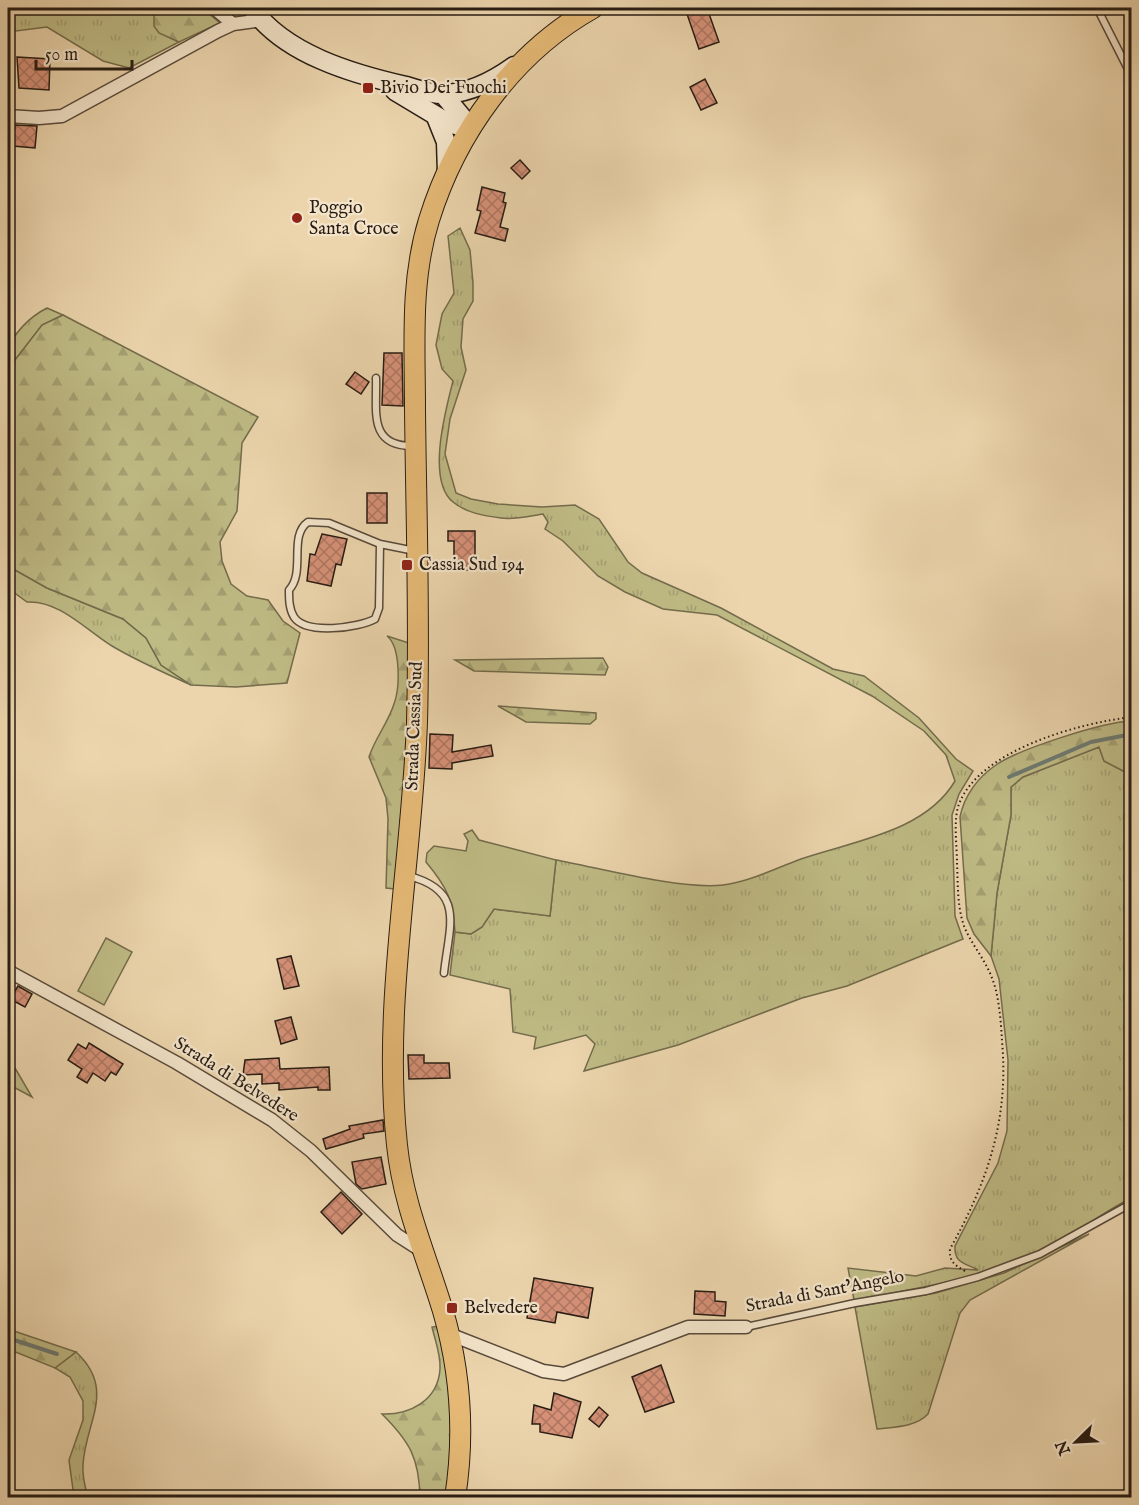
<svg xmlns="http://www.w3.org/2000/svg" width="1139" height="1505" viewBox="0 0 1139 1505" font-family="'IM FELL English',serif">
<defs>
<pattern id="grass-tufts" width="24" height="20" patternUnits="userSpaceOnUse" patternTransform="scale(1.5)"><rect width="24" height="20" fill="#bfbb85"/><path d="M3 7l-1-3M5 7V3M7 7l1-3M15 17l-1-3M17 17v-4M19 17l1-3" fill="none" stroke="#a4a072"/></pattern>
<pattern id="forest-firs" width="22" height="20" patternUnits="userSpaceOnUse" patternTransform="scale(1.5)"><rect width="22" height="20" fill="#bfbb85"/><path d="M5 1l3.5 6h-7zM16 11l3.5 6h-7z" fill="#a4a072"/></pattern>
<pattern id="building-cross-hatch" width="8" height="8" patternUnits="userSpaceOnUse" patternTransform="scale(1.5)"><rect width="8" height="8" fill="#d69178"/><path d="M0 0l8 8M0 8l8-8" fill="none" stroke="#ae7661"/></pattern>
</defs>
<rect width="100%" height="100%" fill="#ecd5ad"/>
<filter id="stains"><feTurbulence type="fractalNoise" baseFrequency=".00333" numOctaves="4"/><feColorMatrix values="0 0 0 0 .2 0 0 0 0 .09 0 0 0 0 .02 0 0 0 .5 -.17"/></filter>
<radialGradient id="worn" r=".72"><stop offset=".6" stop-color="#630" stop-opacity="0"/><stop offset="1" stop-color="#630" stop-opacity=".3"/></radialGradient>
<!-- grass -->
<g fill="url(#grass-tufts)" stroke="#736c4c" stroke-width="1.5">
<path d="M8,8H154L160,33L179,42L129,68L103,61L47,27L8,32Z"/>
<path d="M460,228L470,250L473,283V301L463,319L461,347L466,370L450,419L445,454L456,493L471,499L498,504L542,507L575,505L599,519L628,562L642,573L721,608L833,669L864,676L919,718L956,759L973,771L959,794L952,815L955,916L963,939L847,986L802,998L678,1045L584,1071L595,1044L586,1035L534,1049L536,1037L513,1032L510,989L450,975L455,932L471,934L482,927L494,909L550,916L556,860C600,868 681,890 723,885C749,882 776,868 801,859C853,841 925,832 955,781L946,755L924,731L872,696L717,615L663,609L625,592L598,576L563,541L545,529L548,522L543,514C529,516 514,520 501,518C485,516 466,513 453,502C426,480 446,409 453,381L442,369L436,345L442,314L454,293L448,236Z"/>
<path d="M47,308L63,315L42,325L15,360L8,382C8,373 6,362 8,353C11,334 31,316 47,308Z"/>
<path d="M8,566L47,588L123,619L146,638L161,665L191,685C165,673 137,661 112,646C86,630 59,600 27,602L8,588Z"/>
<path d="M1099,747L1104,761L1131,775V1198C1100,1214 1072,1237 1040,1251C981,1278 917,1289 854,1300L848,1268L916,1276L945,1268L978,1270C966,1263 954,1264 955,1246L998,1163L1007,1131L1008,1060L999,979L991,956L997,893L1011,815V787L1023,777Z"/>
<path d="M8,1056L32,1097L8,1084Z"/>
<path d="M1089,1234L970,1300L960,1313L928,1414C916,1427 894,1427 877,1429L855,1307L936,1293L1004,1273Z"/>
<path d="M76,1352C117,1390 85,1422 83,1465C82,1476 85,1487 88,1497H74L69,1460L83,1420V1401L70,1377L55,1368Z"/>
</g>
<!-- forest -->
<g fill="url(#forest-firs)" stroke="#736c4c" stroke-width="1.5">
<path d="M154,8H202L220,23L179,42L159,33L154,26Z"/>
<path d="M63,315L258,417L242,443L237,511L220,542L222,561L231,584L247,596L268,600L283,621L300,633L287,683L236,687L191,685L161,665L146,638L123,619L47,588L8,566V382L15,360L42,325Z"/>
<path d="M387,636L409,643L408,763L395,889L386,888L388,819L386,798L369,757C375,738 388,723 394,704C400,688 401,647 387,636Z"/>
<path d="M603,658L608,667L605,675L474,671L455,660Z"/>
<path d="M498,706L596,713V719L590,724L526,722Z"/>
<path d="M1131,721V775L1104,761L1099,747L1023,777L1011,787V815L997,893L991,956L974,934L967,918L960,817C964,796 978,777 996,765C1019,749 1103,722 1131,721Z"/>
<path d="M438,1326L449,1373L454,1424L446,1497H420C419,1458 410,1442 382,1414C409,1415 438,1401 440,1369C441,1355 435,1340 432,1327Z"/>
<path d="M8,1329L76,1352L55,1368L8,1349Z"/>
</g>
<!-- garden -->
<g fill="#bfbb85" stroke="#736c4c" stroke-width="1.5">
<path d="M472,830L479,840L556,860L550,916L494,909L482,927L471,934L455,932C453,900 447,887 426,862L427,853L434,846L466,851L468,841L464,834Z"/>
<path d="M106,938L132,952L104,1005L78,991Z"/>
</g>
<g fill="none" stroke-linecap="round" stroke-linejoin="round">
<!-- stream -->
<g stroke="#6c7972" stroke-width="4">
<path d="M1009,777L1091,742L1132,734"/>
<path d="M8,1338L57,1354"/>
</g>
</g>
<!-- building -->
<g fill="url(#building-cross-hatch)" stroke="#271c13" stroke-width="1.5">
<path d="M695,8H707L719,42L699,49L686,11Z"/>
<path d="M17,57L50,59L49,90L19,88Z"/>
<path d="M705,79L717,103L701,110L690,87Z"/>
<path d="M15,125L37,126L35,148L13,146Z"/>
<path d="M520,160L530,171L522,179L511,168Z"/>
<path d="M482,187L505,193L503,202L506,203L500,227L508,229L505,241L475,233L481,211L477,210Z"/>
<path d="M384,353H402L403,406L382,405Z"/>
<path d="M355,372L369,382L361,394L346,384Z"/>
<rect x="367" y="493" width="20" height="30"/>
<path d="M448,531H475V570H454V541H448Z"/>
<path d="M322,534L347,539L341,565L336,564L331,586L307,581L310,554L315,555Z"/>
<path d="M430,734L453,735L452,752L491,745L493,756L452,763V769L429,768Z"/>
<path d="M291,956L299,986L284,989L277,959Z"/>
<path d="M18,986L32,994L25,1007L10,999Z"/>
<path d="M291,1017L297,1039L281,1044L275,1021Z"/>
<path d="M89,1043L123,1064L116,1075L111,1072L105,1081L93,1073L87,1083L77,1077L82,1069L68,1060L78,1044L86,1049Z"/>
<path d="M408,1055H424V1063H449L450,1078L409,1079Z"/>
<path d="M279,1058L280,1069L329,1067L330,1090H318V1087L279,1090V1083L262,1084V1074L243,1075L245,1060Z"/>
<path d="M383,1120L384,1131L363,1134L364,1138L326,1149L323,1139L350,1129L349,1126Z"/>
<path d="M381,1157L386,1184L362,1189L356,1184L352,1162Z"/>
<path d="M341,1192L362,1214L342,1234L321,1212Z"/>
<path d="M534,1278L593,1288L588,1318L557,1312L555,1323L527,1318Z"/>
<path d="M695,1291L715,1292V1301L726,1302L725,1316L694,1314Z"/>
<path d="M661,1365L674,1402L645,1412L632,1377Z"/>
<path d="M554,1393L581,1402L572,1438L540,1432V1424H532L534,1405L551,1410Z"/>
<path d="M599,1407L608,1415L599,1427L589,1419Z"/>
</g>
<g fill="none" stroke-linecap="round" stroke-linejoin="round">
<defs>
<g id="lane">
<path d="M1097,8L1132,77"/>
<path d="M376,378C377,411 368,446 412,446"/>
<path d="M380,544L379,608L375,619C358,628 306,635 294,617C289,609 289,599 289,590C306,572 288,536 308,522L329,523L380,544L415,551"/>
<path d="M409,876C466,891 449,926 444,973"/>
<path d="M746,1327L855,1303L926,1291L978,1277L1040,1254L1132,1203"/>
</g>
<g id="street">
<path d="M214,8L233,24"/>
<path d="M8,116L39,118L62,116L218,31L233,24L262,20"/>
<path d="M8,971L177,1063L272,1120L311,1151L397,1235L422,1251"/>
<path d="M449,1334L543,1371L564,1374L688,1327H746"/>
</g>
<g id="secondary">
<path d="M252,8C284,54 353,74 406,86C417,89 430,94 442,94C468,94 493,81 514,66"/>
<path d="M395,91L450,124L471,128"/>
<path d="M443,94L471,128"/>
<path d="M436,117L446,142L447,173"/>
</g>
<path id="primary" d="M455,1498C465,1434 461,1373 443,1311C426,1255 403,1204 397,1145C382,1004 412,863 417,722C420,617 416,512 415,408C415,345 410,281 429,220C456,133 513,53 593,8"/>
</defs>
<!-- lane casing -->
<use href="#lane" stroke="#584a3a" stroke-width="9"/>
<!-- street casing -->
<use href="#street" stroke="#584a3a" stroke-width="15"/>
<!-- secondary casing -->
<use href="#secondary" stroke="#271c13" stroke-width="21"/>
<!-- primary casing -->
<use href="#primary" stroke="#271c13" stroke-width="22"/>
<!-- path -->
<path stroke="#271c13" stroke-width="2" stroke-dasharray="1.5 3" stroke-linecap="butt" d="M965,1271C954,1265 949,1261 950,1249C988,1181 1009,1119 1002,1041C1001,1022 999,995 992,978C985,959 971,944 964,926C957,906 958,884 957,863C957,845 953,820 959,804C980,750 1079,723 1132,717"/>
<!-- lane -->
<use href="#lane" stroke="#f3e4ca" stroke-width="6"/>
<!-- street -->
<use href="#street" stroke="#f3e4ca" stroke-width="12"/>
<!-- secondary -->
<use href="#secondary" stroke="#f3e4ca" stroke-width="18"/>
<!-- primary -->
<use href="#primary" stroke="#e6ba76" stroke-width="20"/>
</g>
<!-- markers -->
<g fill="#8f2418" stroke="#f3e4ca" stroke-width="2">
<rect x="362" y="82" width="12" height="12" rx="3"/>
<circle cx="297" cy="218" r="6"/>
<rect x="401" y="559" width="12" height="12" rx="3"/>
<rect x="446" y="1302" width="12" height="12" rx="3"/>
</g>
<g text-anchor="middle" dominant-baseline="central" stroke-width="4.5" stroke-linejoin="round" paint-order="stroke">
<!-- poi labels -->
<g font-size="18" fill="#271c13" stroke="#f3e4ca" text-anchor="start">
<text x="380" y="88">Bivio Dei Fuochi</text>
<text x="309" y="208">Poggio<tspan x="309" dy="21">Santa Croce</tspan></text>
<text x="419" y="565">Cassia Sud 194</text>
<text x="464" y="1308">Belvedere</text>
</g>
<!-- street labels -->
<g font-size="18" fill="#271c13" stroke="#f3e4ca">
<text transform="translate(415 726) rotate(-88)">Strada Cassia Sud</text>
<text transform="translate(236 1080) rotate(32)">Strada di Belvedere</text>
<text transform="translate(825 1292) rotate(-11)">Strada di Sant'Angelo</text>
</g>
</g>
<!-- margin -->
<rect width="1139" height="1505" fill="none" stroke="#ecd5ad" stroke-width="30"/>
<rect x="9" y="9" width="1121" height="1487" fill="none" stroke="#271c13" stroke-width="3"/>
<rect x="15" y="15" width="1109" height="1475" fill="none" stroke="#271c13" stroke-width="1.5"/>
<!-- north arrow -->
<g transform="translate(1076 1442) rotate(246)" stroke="#f3e4ca" stroke-width="4.5" paint-order="stroke">
<path d="M0-4.5L10 22L0 15L-10 22Z" fill="#271c13"/>
<text y="-9" font-size="16" font-weight="bold" text-anchor="middle" fill="#271c13">N</text>
</g>
<!-- scale -->
<path d="M36 60v9h96v-9" fill="none" stroke="#271c13" stroke-width="3"/>
<text x="45" y="60" font-size="18" fill="#271c13" stroke="#f3e4ca" stroke-width="4.5" paint-order="stroke">50 m</text>
<rect width="100%" height="100%" filter="url(#stains)"/>
<rect width="100%" height="100%" fill="url(#worn)"/>
</svg>
